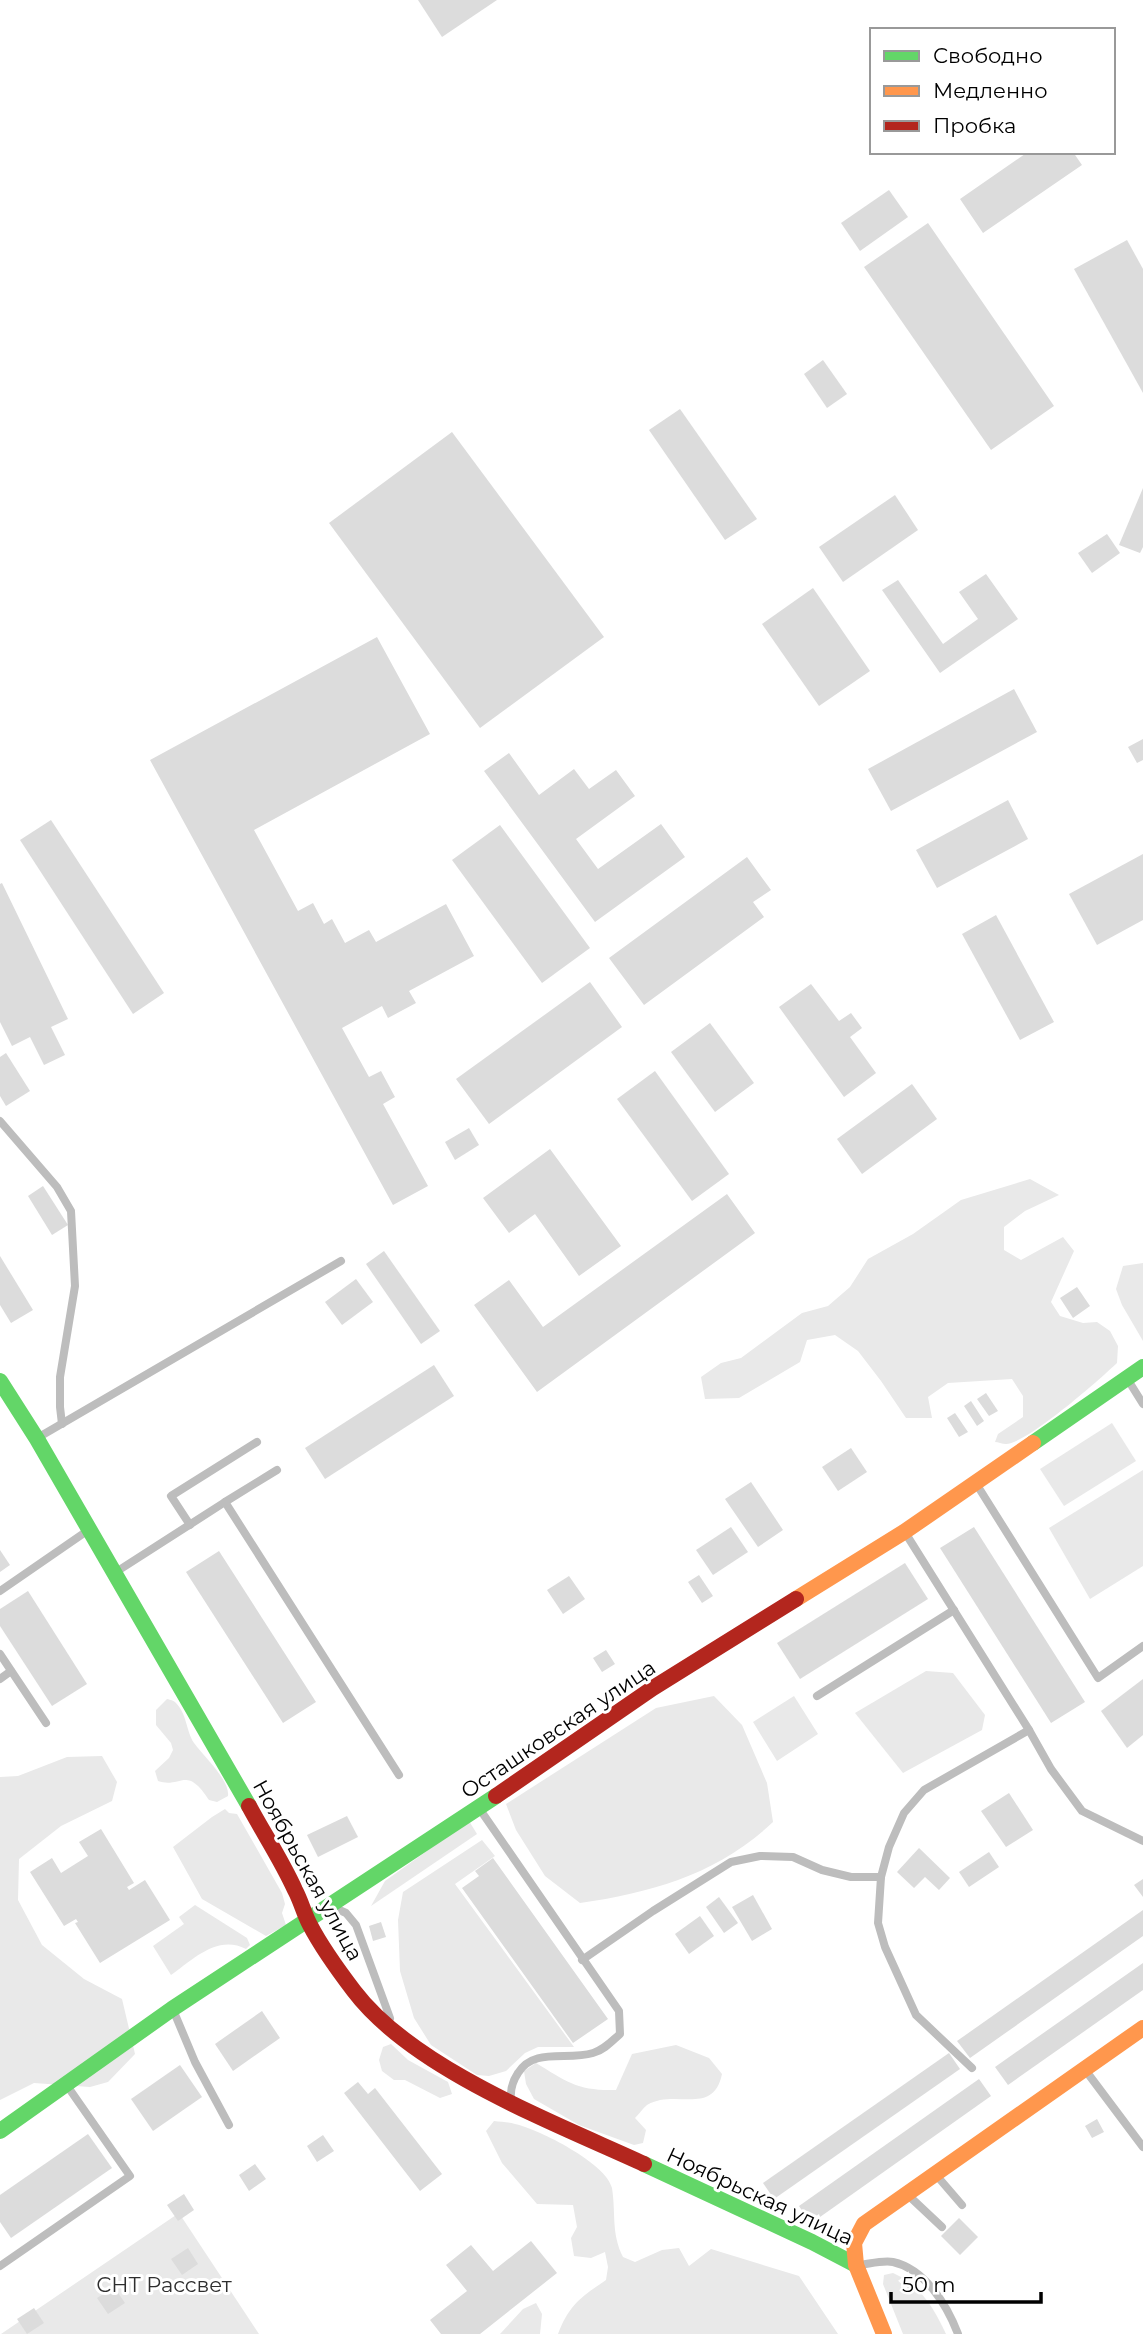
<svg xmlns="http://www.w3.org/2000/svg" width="1143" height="2334" viewBox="0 0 1143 2334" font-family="Montserrat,sans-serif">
<rect width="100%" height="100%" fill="#fff"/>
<!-- green -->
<g fill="#e9e9e9">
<path d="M1030,1179L1059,1195L1025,1211L1004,1227V1250L1021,1260L1063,1237L1074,1251L1051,1302L1060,1316L1083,1323L1097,1322L1110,1331L1118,1346L1117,1363C1099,1380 1028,1443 1006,1444C1002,1444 998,1442 995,1442L998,1434L1023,1417V1396L1012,1379L948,1383L928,1397L932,1418H906L881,1381L858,1351L835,1335L807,1340L800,1362L739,1398L705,1399L701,1377L721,1363L741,1358L802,1313L828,1306L850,1287L868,1259L913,1234L961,1200Z"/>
<path d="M1143,1263V1341L1122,1305L1116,1289L1123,1266Z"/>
<path d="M1112,1423L1136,1461L1064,1506L1040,1469Z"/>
<path d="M1143,1470V1566L1090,1599L1049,1528Z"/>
<path d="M926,1671L953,1673L985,1715L982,1730L903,1773L855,1713Z"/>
<path d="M714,1696L742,1725L767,1783L773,1822C718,1874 653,1892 580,1903L545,1876L516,1830L506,1804L656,1708Z"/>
<path d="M794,1696L818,1734L777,1761L753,1722Z"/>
<path d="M167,1699C171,1700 173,1700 176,1703C187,1714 186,1731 194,1743C204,1757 230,1780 228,1796L217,1802L209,1800C186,1764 181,1789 158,1781L155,1771L169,1758L173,1750L171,1743L156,1725V1710Z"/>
<path d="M102,1756L117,1782L112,1801L61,1826L19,1859L18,1900L42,1945L84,1979L122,1999L135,2054L108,2082L90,2087L34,2083L0,2100V1777L18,1776L67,1757Z"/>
<path d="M225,1809L229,1813L237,1814L282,1893L285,1904L282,1913L286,1925L266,1936L202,1899L173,1847L212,1817Z"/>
<path d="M469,1821L477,1834L371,1906L385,1881Z"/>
<path d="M482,1840L495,1856L455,1884L574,2047H538L525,2053L506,2071L489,2076L477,2075L431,2045L414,2018L400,1971L398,1920L403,1892Z"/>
<path d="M195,1905L247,1938L250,1945L246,1949C218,1934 193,1959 171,1975L153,1946L184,1924L179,1917Z"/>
<path d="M391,2044L408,2060L448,2082L452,2094L440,2098L405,2080H394L382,2071L379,2060L383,2047Z"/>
<path d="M676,2045L709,2058L722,2074C713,2117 675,2088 647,2105C643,2108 639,2114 635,2118L646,2130L643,2143L634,2145L579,2125L534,2099L526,2084L524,2071L536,2063C567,2082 578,2091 616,2090L632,2054Z"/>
<path d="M494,2121C501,2122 508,2122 515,2124C539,2129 607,2164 612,2188C616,2213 611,2233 623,2257L635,2262L662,2250L679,2248L689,2266L711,2249L799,2276L838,2334H558C569,2305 581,2297 606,2280L608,2267L605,2252L591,2258L574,2256L571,2238L577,2227L573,2205L537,2204L502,2163L486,2131Z"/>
<path d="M179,2213L259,2334H1Z"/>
<path d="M893,2273C921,2285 934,2309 946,2334H903L883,2284L884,2275Z"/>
<path d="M536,2303L542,2314L540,2334H500L523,2309Z"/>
</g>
<!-- building -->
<g fill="#dcdcdc">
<path d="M418,0H497L442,37Z"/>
<path d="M1024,152H1073L1082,165L983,233L960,199L1025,154Z"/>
<path d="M889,190L908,217L860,251L841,223Z"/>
<path d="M928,223L1054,406L991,450L864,267Z"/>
<path d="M1127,240L1143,269V393L1074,269Z"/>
<path d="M823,360L847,394L827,408L804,374Z"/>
<path d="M680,409L757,519L725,540L649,430Z"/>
<path d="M452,432L604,637L480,728L329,523Z"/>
<path d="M1143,488V547L1140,553L1119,545Z"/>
<path d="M895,495L918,530L843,582L819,547Z"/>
<path d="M1107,534L1120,553L1092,573L1078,553Z"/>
<path d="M986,574L1018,619L940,673L882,590L898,580L943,644L978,619L959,592Z"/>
<path d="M813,588L870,671L819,706L762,624Z"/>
<path d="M377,637L430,734L254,830L298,911L313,903L324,924L332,919L345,943L369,930L376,942L446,904L474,956L409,991L416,1003L388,1018L382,1006L342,1028L369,1077L381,1071L395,1097L383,1104L428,1186L393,1205L150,760Z"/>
<path d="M1014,689L1037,732L891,811L868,769Z"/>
<path d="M1143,739V760L1137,763L1128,747Z"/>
<path d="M509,753L539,795L574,769L589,789L616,770L635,796L576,839L598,869L661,824L685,857L595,922L484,771Z"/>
<path d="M1008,800L1028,839L937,888L916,850Z"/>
<path d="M51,820L164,993L133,1014L20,840Z"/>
<path d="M500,825L590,948L542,983L452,860Z"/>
<path d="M1143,854V920L1097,945L1069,894Z"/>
<path d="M747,857L771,890L753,902L764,917L644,1005L609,958Z"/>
<path d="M2,883L68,1019L51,1027L65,1055L44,1065L30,1037L12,1046L0,1022V884Z"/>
<path d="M996,915L1054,1022L1020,1040L962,934Z"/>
<path d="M590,982L622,1027L489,1124L456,1079Z"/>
<path d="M811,984L839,1021L851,1013L862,1028L850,1037L876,1073L844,1097L779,1007Z"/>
<path d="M710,1023L754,1083L715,1112L671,1052Z"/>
<path d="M6,1053L30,1091L6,1106L0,1096V1057Z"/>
<path d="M655,1071L729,1174L692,1201L617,1099Z"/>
<path d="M912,1084L937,1119L862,1174L837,1139Z"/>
<path d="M469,1128L479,1145L455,1160L445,1142Z"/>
<path d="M550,1149L621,1246L579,1276L535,1214L509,1233L483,1198Z"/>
<path d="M43,1186L68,1225L52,1235L28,1196Z"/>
<path d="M727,1194L755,1233L537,1392L474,1305L509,1280L543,1327Z"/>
<path d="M384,1251L440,1331L421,1344L366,1264Z"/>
<path d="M0,1256L33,1310L11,1323L0,1305Z"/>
<path d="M356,1279L373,1302L342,1325L325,1302Z"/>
<path d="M1077,1287L1090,1306L1073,1318L1060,1298Z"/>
<path d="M434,1365L454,1396L325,1479L305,1448Z"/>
<path d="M986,1393L998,1411L989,1416L977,1399Z"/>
<path d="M971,1401L984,1421L977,1426L964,1406Z"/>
<path d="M955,1413L968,1432L959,1437L947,1418Z"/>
<path d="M851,1448L867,1472L838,1491L822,1467Z"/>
<path d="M751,1482L783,1530L758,1547L725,1499Z"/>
<path d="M731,1527L748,1552L713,1575L696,1550Z"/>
<path d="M974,1527L1085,1702L1051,1723L940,1548Z"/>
<path d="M0,1550L10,1565L0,1572Z"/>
<path d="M219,1551L316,1702L283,1723L186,1572Z"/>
<path d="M905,1563L928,1599L800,1679L777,1643Z"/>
<path d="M699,1575L713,1596L702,1603L688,1582Z"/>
<path d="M569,1576L585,1599L563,1614L547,1590Z"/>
<path d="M28,1591L87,1684L52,1706L0,1626V1609Z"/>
<path d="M606,1650L615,1664L602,1672L593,1658Z"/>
<path d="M1143,1679V1735L1127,1748L1101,1711Z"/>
<path d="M1009,1793L1033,1830L1006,1847L981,1811Z"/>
<path d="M347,1816L358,1837L318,1857L307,1835Z"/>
<path d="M101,1829L134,1883L127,1887L129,1890L145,1880L170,1920L100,1963L75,1923L78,1922L76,1919L64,1926L30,1872L52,1858L61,1873L88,1856L79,1842Z"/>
<path d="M919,1848L950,1878L939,1890L925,1877L914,1888L897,1872Z"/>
<path d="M989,1852L999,1867L969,1887L959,1872Z"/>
<path d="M493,1858L608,2019L573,2043L462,1888L479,1876L475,1871Z"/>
<path d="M1143,1879V1897L1134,1885Z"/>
<path d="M753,1895L772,1929L752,1941L732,1907Z"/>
<path d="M719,1897L738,1923L724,1933L706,1907Z"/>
<path d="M1143,1910V1936L970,2058L957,2041Z"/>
<path d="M700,1916L714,1936L689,1954L675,1934Z"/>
<path d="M381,1922L386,1937L373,1941L369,1926Z"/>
<path d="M1143,1963V1990L1008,2085L995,2067Z"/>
<path d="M262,2011L280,2038L233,2071L215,2044Z"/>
<path d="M949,2053L960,2069L774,2199L763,2183Z"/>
<path d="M180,2065L202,2097L153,2131L131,2099Z"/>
<path d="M979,2079L991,2096L820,2217L819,2214L809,2221L799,2206Z"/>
<path d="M358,2082L368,2094L375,2088L442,2174L420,2191L344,2093Z"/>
<path d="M1097,2119L1104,2132L1092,2138L1085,2126Z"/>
<path d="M88,2134L112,2168L11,2238L0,2222V2195Z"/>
<path d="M323,2135L334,2151L317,2162L307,2146Z"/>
<path d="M255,2164L266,2179L249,2191L239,2175Z"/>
<path d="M184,2194L194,2210L178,2221L167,2205Z"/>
<path d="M959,2218L978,2237L960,2255L941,2236Z"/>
<path d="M531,2241L557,2273L480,2334H441L430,2320L467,2291L446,2265L471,2245L493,2271Z"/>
<path d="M188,2248L198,2264L182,2275L171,2259Z"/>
<path d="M114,2287L125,2303L108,2314L97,2298Z"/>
<path d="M34,2308L44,2323L27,2334L17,2319Z"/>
</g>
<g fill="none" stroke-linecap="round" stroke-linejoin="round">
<!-- lane -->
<g stroke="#bdbdbd" stroke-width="8">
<path d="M0,1121L57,1187L71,1211L75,1286L60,1377V1407L62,1424"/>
<path d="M1128,1380L1143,1404"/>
<path d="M39,1437L341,1261"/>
<path d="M977,1485L1098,1678L1143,1646"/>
<path d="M225,1502L277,1470"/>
<path d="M190,1525L171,1496L257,1442"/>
<path d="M906,1534L1029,1730"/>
<path d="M116,1572L225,1502L399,1775"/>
<path d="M0,1591L87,1531"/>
<path d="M0,1654L46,1723"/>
<path d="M0,1679L11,1671"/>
<path d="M817,1696L954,1610"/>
<path d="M481,1811L619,2011L620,2034C612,2041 604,2050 593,2053C567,2061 534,2047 518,2073C512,2082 510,2089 511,2099"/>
<path d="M335,1908L346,1913L356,1925L390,2018"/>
<path d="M582,1960L653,1911L731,1862L760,1856L793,1857L822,1870L851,1877H881"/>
<path d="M174,2012L195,2062L229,2125"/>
<path d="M972,2068L916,2015L885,1947L878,1923L881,1877L889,1847L904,1813L924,1790L1029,1730L1051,1769L1082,1811L1143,1841"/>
<path d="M1086,2071L1143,2147"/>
<path d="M937,2176L962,2205"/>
<path d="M909,2196L942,2227"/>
<path d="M859,2265C869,2264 883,2260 893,2262C925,2269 947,2305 958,2334"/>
<path d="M0,2266L130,2176L68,2087"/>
</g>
<!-- fast -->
<g stroke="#63d668" stroke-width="16">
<path d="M0,1381L37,1439L249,1806"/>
<path d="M1033,1443L1143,1367"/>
<path d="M0,2131L172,2009L496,1796"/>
<path d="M644,2164L812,2242L856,2265"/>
</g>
<!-- slow -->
<g stroke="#ff974d" stroke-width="16">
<path d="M796,1599L904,1532L1033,1443"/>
<path d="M884,2334L856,2265L854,2243L864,2224L1143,2028"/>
</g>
<!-- jam -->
<g stroke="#b3261e" stroke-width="16">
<path d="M496,1796L653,1688L796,1599"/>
<path d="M249,1806C264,1834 282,1861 295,1890C301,1901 304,1914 310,1925C322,1948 338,1970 354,1991C413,2069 555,2123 644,2164"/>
</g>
</g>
<g text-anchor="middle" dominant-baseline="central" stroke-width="6" stroke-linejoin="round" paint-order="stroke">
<!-- street labels -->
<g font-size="21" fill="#000" stroke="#fff">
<text transform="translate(558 1729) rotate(-34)">Осташковская улица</text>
<text transform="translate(308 1870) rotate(61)">Ноябрьская улица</text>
<text transform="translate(760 2196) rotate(25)">Ноябрьская улица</text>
</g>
<!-- park labels -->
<g font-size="21" fill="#2e2e2e" stroke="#fff">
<text x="164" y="2284">СНТ Рассвет</text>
</g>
</g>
<!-- legend -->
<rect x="870" y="28" width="245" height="126" fill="#ffffff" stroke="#999999" stroke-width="2"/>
<rect x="884" y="51" width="35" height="10" fill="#63d668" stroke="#999999" stroke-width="2"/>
<text x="933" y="63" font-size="21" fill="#000000">Свободно</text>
<rect x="884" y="86" width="35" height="10" fill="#ff974d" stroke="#999999" stroke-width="2"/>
<text x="933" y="98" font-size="21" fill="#000000">Медленно</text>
<rect x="884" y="121" width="35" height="10" fill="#b3261e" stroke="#999999" stroke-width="2"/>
<text x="933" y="133" font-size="21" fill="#000000">Пробка</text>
<!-- scale -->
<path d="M891 2292v10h150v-10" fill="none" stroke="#000000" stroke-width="3.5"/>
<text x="902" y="2292" font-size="21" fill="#000000" stroke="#ffffff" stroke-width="5" paint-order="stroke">50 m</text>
</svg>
